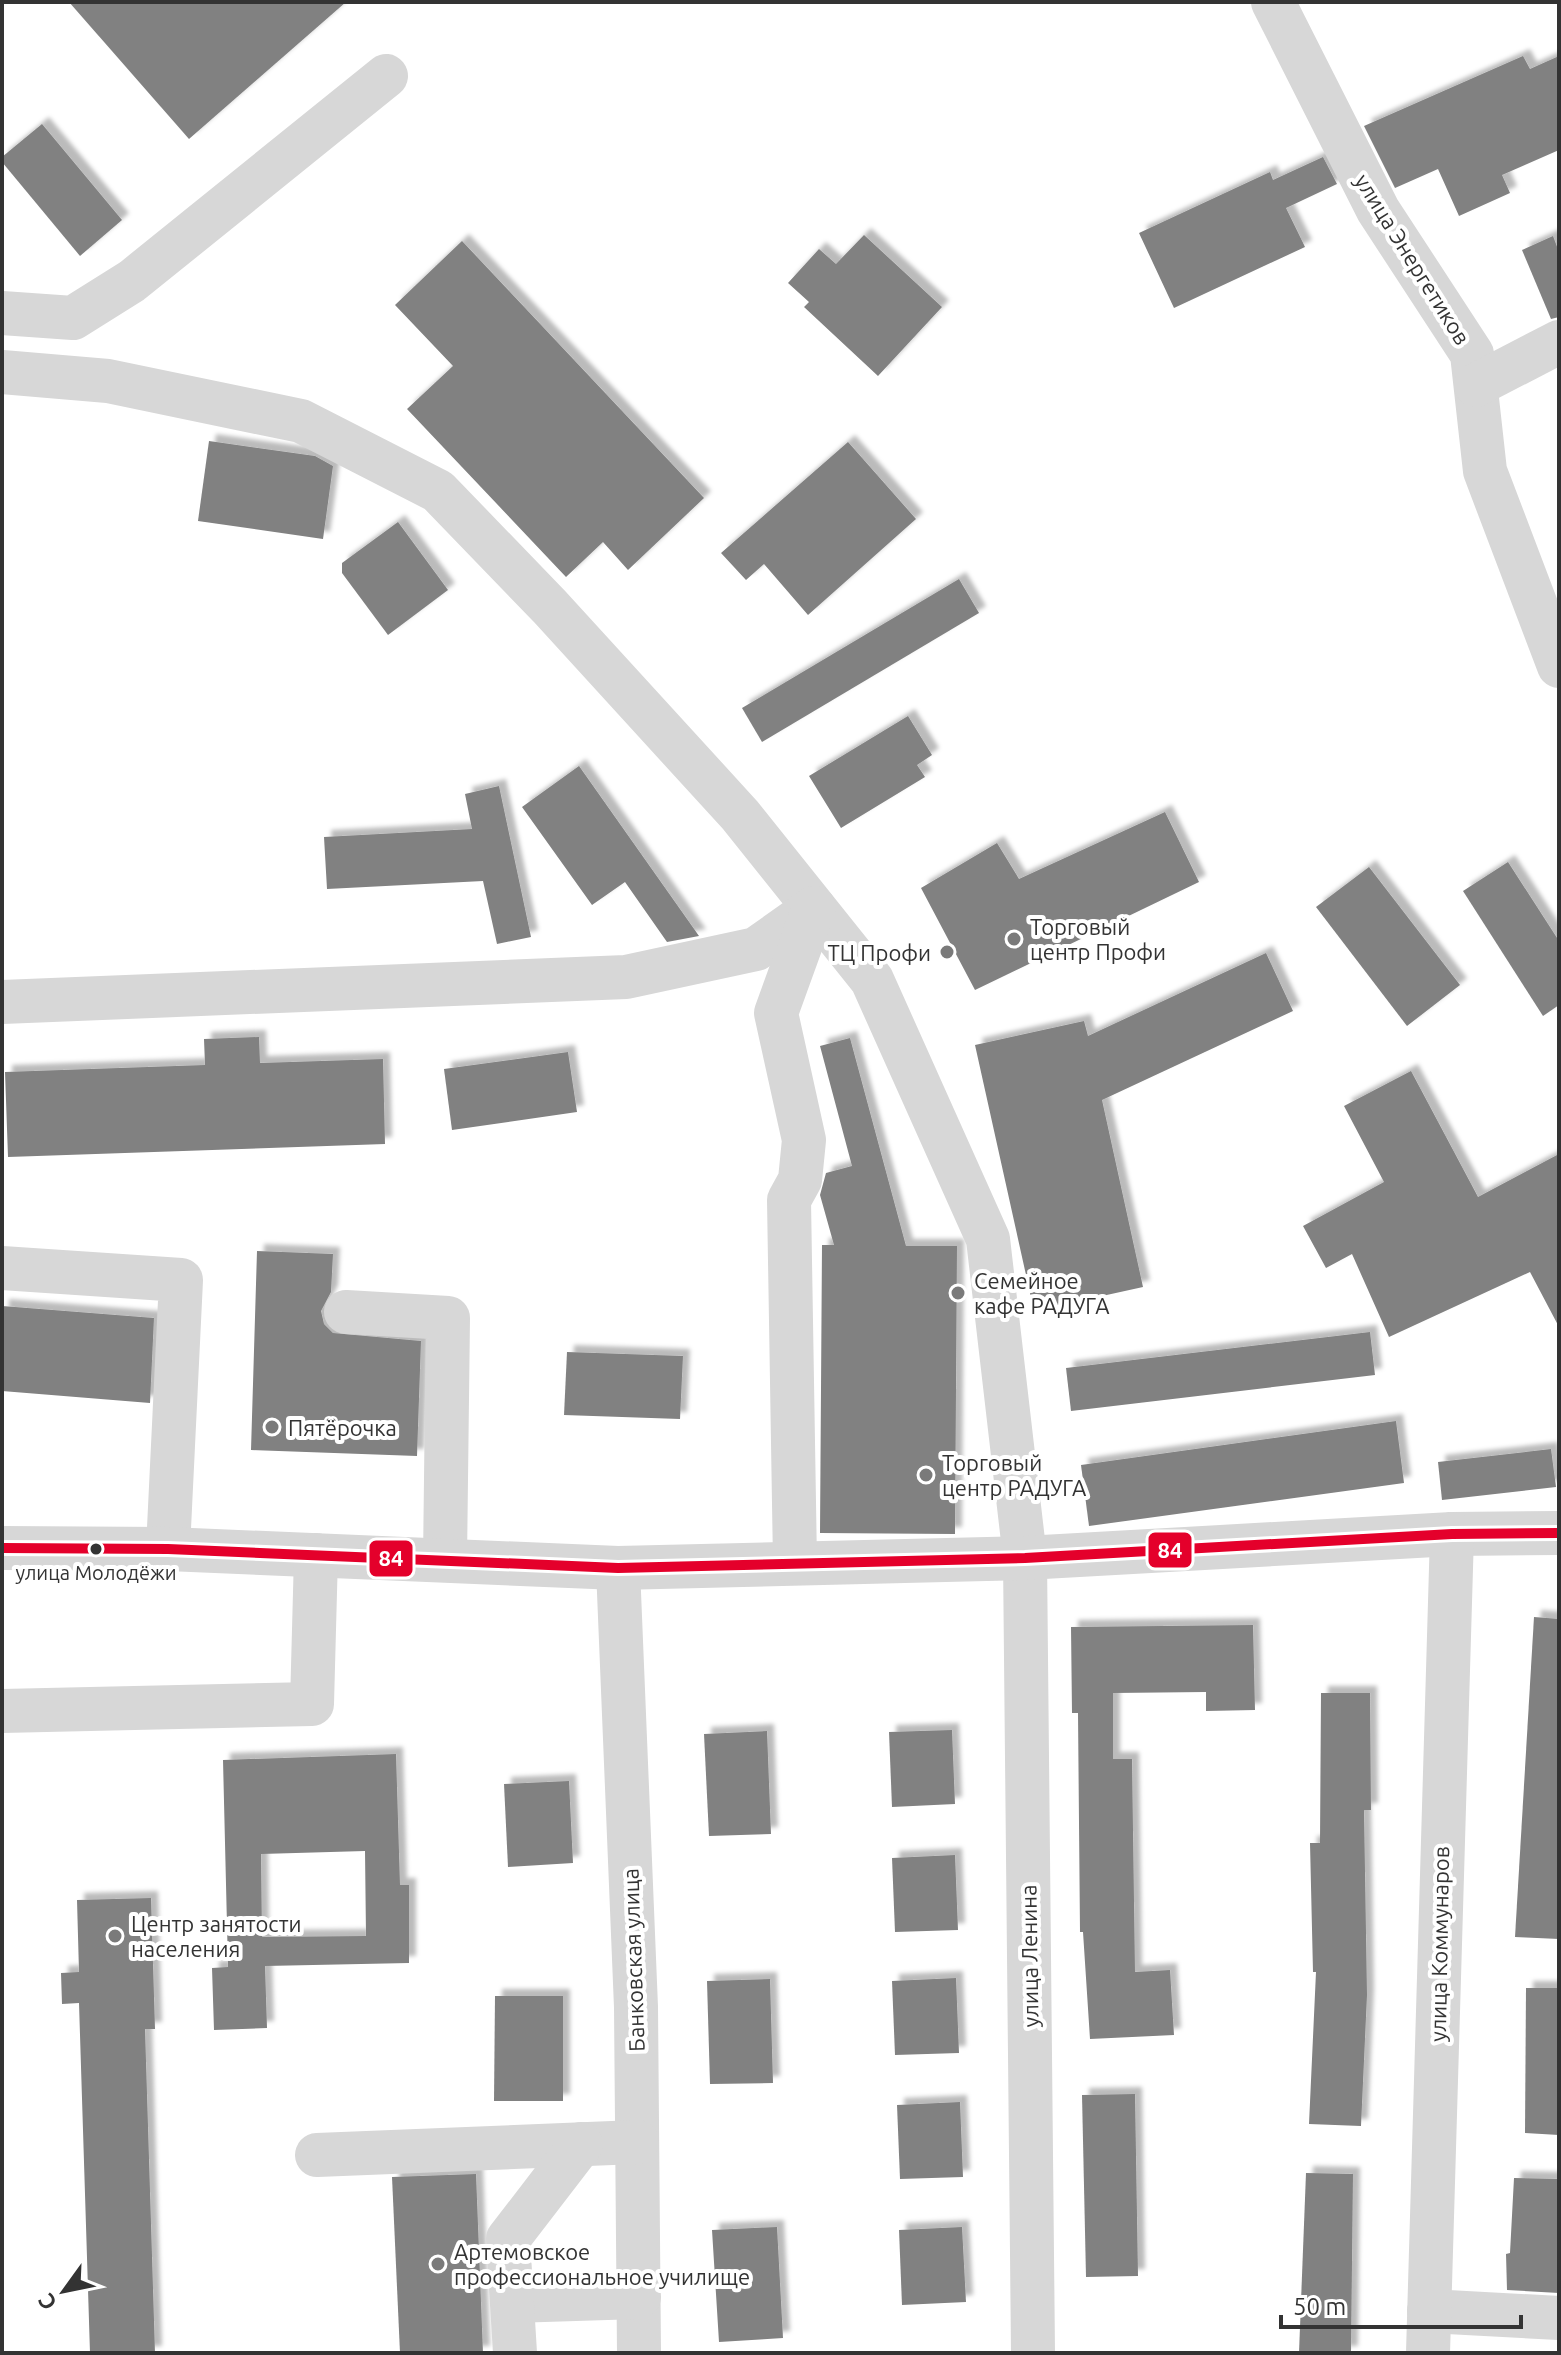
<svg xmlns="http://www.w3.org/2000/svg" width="1561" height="2355" viewBox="0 0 1561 2355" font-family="Ubuntu,sans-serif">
<defs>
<filter id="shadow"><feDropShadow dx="7" dy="-7" stdDeviation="2" flood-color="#0004"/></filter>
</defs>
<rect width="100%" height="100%" fill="#fff"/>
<!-- building -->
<g fill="#818181" fill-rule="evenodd" filter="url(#shadow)">
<path d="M69,2H346L189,139Z"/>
<path d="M1523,56L1530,69L1559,56V150L1502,175L1510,193L1459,216L1438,169L1395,188L1364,126Z"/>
<path d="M42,124L122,220L80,256L2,162V157Z"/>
<path d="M1323,157L1337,184L1286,208L1305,247L1174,308L1139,233L1270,172L1273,180Z"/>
<path d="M864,235L942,307L878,376L804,307L809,302L788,283L819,249L836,264Z"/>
<path d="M1553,236L1559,252V317L1551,319L1522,250Z"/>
<path d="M462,241L704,498L628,570L603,542L566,577L407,409L453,366L395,305Z"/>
<path d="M209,441L315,456L333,466L323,539L198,521Z"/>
<path d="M848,442L916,519L808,615L764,564L746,580L721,553Z"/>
<path d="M398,522L448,590L388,635L342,573V563Z"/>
<path d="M959,579L979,613L762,742L742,708Z"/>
<path d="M908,716L932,755L917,765L925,777L841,828L809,776Z"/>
<path d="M579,766L699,936L667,942L625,882L592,905L522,807Z"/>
<path d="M499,786L531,937L497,944L483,881L327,889L324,837L472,829L465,794Z"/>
<path d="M1165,812L1199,882L975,990L921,888L997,843L1019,879Z"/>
<path d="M1508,862L1559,941V1005L1543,1016L1463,891Z"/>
<path d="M1369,867L1460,985L1407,1026L1316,907Z"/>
<path d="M1266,953L1293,1011L1102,1100L1143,1287L1034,1311L975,1045L1084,1021L1088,1036Z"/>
<path d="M259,1037L260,1063L383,1059L385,1144L8,1157L5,1072L205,1065L204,1039Z"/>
<path d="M850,1038L906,1246H957L955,1534L820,1533L822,1245H834L820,1195L826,1173L852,1166L820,1046Z"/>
<path d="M568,1052L577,1112L452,1130L444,1069Z"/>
<path d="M1411,1071L1478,1197L1559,1154V1327L1530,1272L1389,1337L1352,1254L1326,1268L1303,1226L1384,1182L1344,1106Z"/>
<path d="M257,1251L333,1254L331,1292L321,1311L324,1324L333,1333L421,1341L417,1456L251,1450Z"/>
<path d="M2,1306L154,1318L150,1403L2,1391Z"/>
<path d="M1370,1332L1375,1375L1071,1411L1066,1368Z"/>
<path d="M567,1352L683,1356L680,1419L564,1415Z"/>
<path d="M1396,1421L1404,1483L1089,1526L1081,1465Z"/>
<path d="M1551,1449L1556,1487L1442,1500L1438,1462Z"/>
<path d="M1534,1617L1559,1619V1939L1515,1937Z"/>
<path d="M1253,1625L1255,1710L1206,1711V1692L1113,1693V1759H1132L1135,1972L1170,1970L1174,2035L1090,2039L1083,1932H1080L1078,1713H1072L1071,1627Z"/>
<path d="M1321,1693H1370L1371,1810H1364L1367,1995L1361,2126L1309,2124L1316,1972H1313L1310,1843H1320Z"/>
<path d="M952,1730L955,1804L892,1807L889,1732Z"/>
<path d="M767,1731L771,1834L709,1836L704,1734Z"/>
<path d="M396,1754L400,1885H409V1963L265,1966L267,2028L214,2030L212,1968L228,1967L223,1760ZM365,1851L366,1936L262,1937L261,1854Z"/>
<path d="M569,1781L573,1863L508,1867L504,1784Z"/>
<path d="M955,1855L958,1930L895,1932L892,1858Z"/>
<path d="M151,1898L155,2029H145L155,2353H90L79,2003L62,2004L61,1973L79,1972L77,1900Z"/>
<path d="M956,1978L959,2053L895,2055L892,1981Z"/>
<path d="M770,1979L773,2083L710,2084L707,1981Z"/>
<path d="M1526,1988H1559V2135L1525,2133Z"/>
<path d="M495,1996H563V2101H494Z"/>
<path d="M1135,2094L1138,2276L1086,2277L1082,2095Z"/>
<path d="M960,2102L963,2177L900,2179L897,2105Z"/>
<path d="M1306,2173L1353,2174L1351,2353H1299Z"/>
<path d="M476,2174L483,2353H400L392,2177Z"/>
<path d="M1514,2178L1559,2179V2293L1507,2290L1506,2254L1510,2253Z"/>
<path d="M777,2227L783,2338L719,2342L712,2230Z"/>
<path d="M962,2227L966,2302L902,2305L899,2230Z"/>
</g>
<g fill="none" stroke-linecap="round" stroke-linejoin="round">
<!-- minor -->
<g stroke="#d7d7d7" stroke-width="44">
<path d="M1273,2L1378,210L1472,354L1485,471L1559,666"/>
<path d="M2,313L73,318L132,281L386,76"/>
<path d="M2,372L108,381L301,421L438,491L550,607L740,815L872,980L988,1239L1025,1558L1033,2353"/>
<path d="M1476,385L1559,342"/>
<path d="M2,1002L626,977L756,949L814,908"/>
<path d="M2,1268L181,1280L168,1549"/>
<path d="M346,1312L448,1318L445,1560"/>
<path d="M2,1548L168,1549L618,1568L1025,1558L1452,1534L1559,1533"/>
<path d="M795,1563L789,1200L800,1180L804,1140L776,1013L814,908"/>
<path d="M618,1568L636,2007L639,2353"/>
<path d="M2,1711L312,1704L316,1555"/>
<path d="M317,2155L637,2142"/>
<path d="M512,2301L639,2297"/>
<path d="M1429,2311L1559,2318"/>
<path d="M515,2353L508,2239L581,2144"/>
<path d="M1428,2353L1452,1534"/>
</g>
<defs>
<path id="bus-1" d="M2,1548L168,1549L618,1568L1025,1558L1452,1534L1559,1533"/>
</defs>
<!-- bus-1 casing -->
<use href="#bus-1" stroke="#fff" stroke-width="16"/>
<!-- bus-1 -->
<use href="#bus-1" stroke="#e4002b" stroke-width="10"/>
</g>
<!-- markers -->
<g fill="#7a7a7a" stroke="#fff" stroke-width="3">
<circle cx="1014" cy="939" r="8"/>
<circle cx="947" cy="952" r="8"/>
<circle cx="958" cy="1293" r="8"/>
<circle cx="272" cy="1427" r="8"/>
<circle cx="926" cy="1475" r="8"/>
<circle cx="115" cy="1936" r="8"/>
<circle cx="438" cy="2264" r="8"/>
</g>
<circle fill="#333" stroke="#fff" stroke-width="3" cx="96" cy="1549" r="7"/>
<g text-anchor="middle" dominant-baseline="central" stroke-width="8" stroke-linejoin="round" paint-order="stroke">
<!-- bus labels -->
<g font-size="20" fill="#333" stroke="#fff">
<text x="96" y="1572">улица Молодёжи</text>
</g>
<!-- street labels -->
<g font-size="22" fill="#333" stroke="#fff">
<text transform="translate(1413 259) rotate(58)">улица Энергетиков</text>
<text transform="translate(1439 1944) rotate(-89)">улица Коммунаров</text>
<text transform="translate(1029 1956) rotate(-91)">улица Ленина</text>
<text transform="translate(633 1960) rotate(-92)">Банковская улица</text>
</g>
<!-- poi labels -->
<g font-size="22" fill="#333" stroke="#fff" text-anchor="start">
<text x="1030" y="926">Торговый<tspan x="1030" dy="25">центр Профи</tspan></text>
<text x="931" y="952" text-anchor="end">ТЦ Профи</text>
<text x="974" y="1280">Семейное<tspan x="974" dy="25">кафе РАДУГА</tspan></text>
<text x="288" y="1427">Пятёрочка</text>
<text x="942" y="1462">Торговый<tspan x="942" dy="25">центр РАДУГА</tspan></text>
<text x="131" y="1923">Центр занятости<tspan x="131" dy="25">населения</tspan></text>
<text x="454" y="2251">Артемовское<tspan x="454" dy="25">профессиональное училище</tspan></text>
</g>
</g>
<g stroke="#fff" stroke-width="3">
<rect x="1147" y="1531" width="46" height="38" rx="8" fill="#e4002b"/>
<rect x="368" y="1539" width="46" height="39" rx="8" fill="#e4002b"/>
</g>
<g font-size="22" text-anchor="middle" font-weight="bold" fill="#fff">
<text x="1170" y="1558">84</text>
<text x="391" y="1566">84</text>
</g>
<!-- border -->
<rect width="1561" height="2355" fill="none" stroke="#333333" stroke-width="8"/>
<!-- north arrow -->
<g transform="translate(64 2291) rotate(237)" stroke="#ffffff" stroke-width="6" paint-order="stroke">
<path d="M0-6L14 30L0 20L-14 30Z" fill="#333333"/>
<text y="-12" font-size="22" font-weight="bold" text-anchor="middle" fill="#333333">С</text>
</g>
<!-- scale -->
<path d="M1281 2315v12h240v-12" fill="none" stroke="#333333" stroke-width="4"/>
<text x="1293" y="2315" font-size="24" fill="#333333" stroke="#ffffff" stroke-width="6" paint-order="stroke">50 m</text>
</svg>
